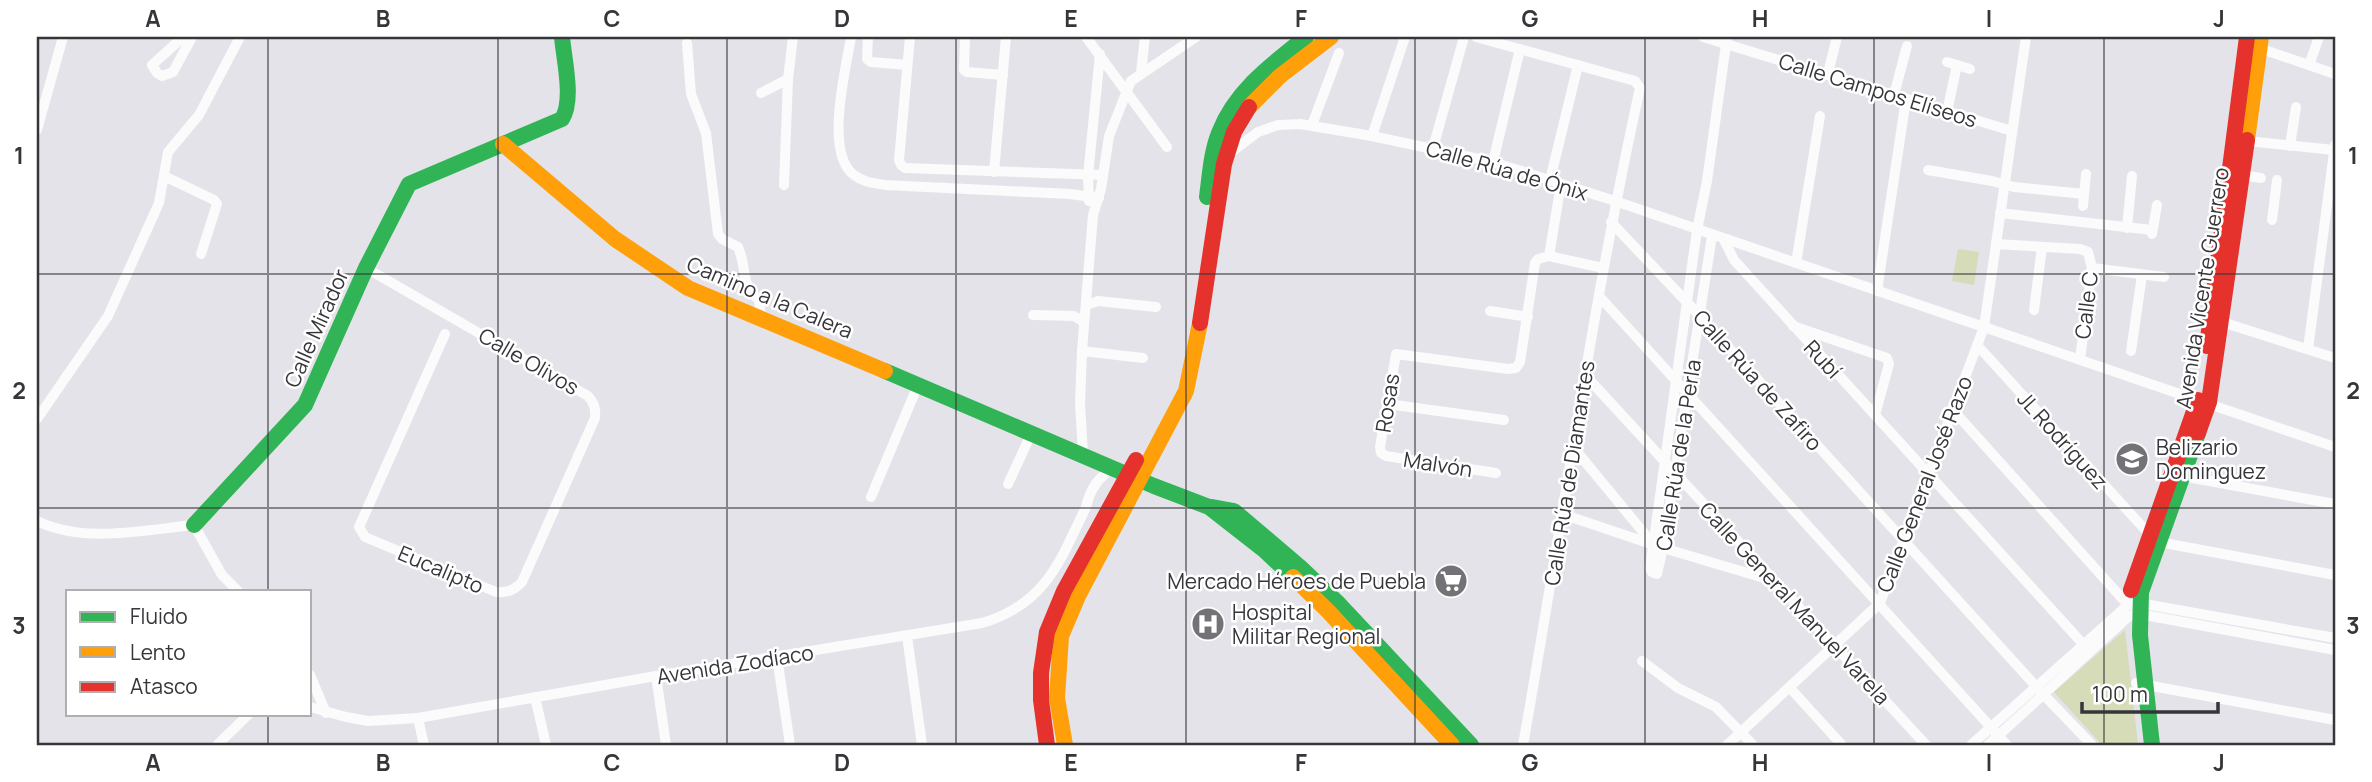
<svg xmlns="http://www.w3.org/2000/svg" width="2372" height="782" viewBox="0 0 2372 782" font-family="Manrope,sans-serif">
<rect width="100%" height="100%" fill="#e3e3e9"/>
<!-- green -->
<g fill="#d6dcb8">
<path d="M1958,249L1979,252L1974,285L1952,281Z"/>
<path d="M2125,630L2138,745H2102L2054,692Z"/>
</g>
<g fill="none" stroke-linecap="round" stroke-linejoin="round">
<!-- street -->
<g stroke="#fbfbfc" stroke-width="10">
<path d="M183,37L152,65L157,73L162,76L173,72L192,37"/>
<path d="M851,37C846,69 824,153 854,175C863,182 873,183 885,185L1070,194L1099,198"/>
<path d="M868,37L867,59L871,62L907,65"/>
<path d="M910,37L899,160L901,165L905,168L1103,175"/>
<path d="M965,37L964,70L967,72L1003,75"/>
<path d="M1086,37L1167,147"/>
<path d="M1476,37L1635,81L1640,88C1592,305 1562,526 1523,745"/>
<path d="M1703,37L2012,131"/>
<path d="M687,43L691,94L706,133L718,234L722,239L738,247C748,270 739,282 759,300L761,318"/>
<path d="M2259,48L2335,74"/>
<path d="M1947,62L1970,69"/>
<path d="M2309,65L2319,37"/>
<path d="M1141,72L1145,37"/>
<path d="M1828,73L1837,37"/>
<path d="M761,93L788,79"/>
<path d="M1894,95L1907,46"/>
<path d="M1947,112L1957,65"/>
<path d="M1312,125L1339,53"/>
<path d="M37,130L63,37"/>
<path d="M1372,136L1405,37"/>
<path d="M2247,141L2334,150"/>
<path d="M2290,146L2296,107"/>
<path d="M1433,148L1464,37"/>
<path d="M1230,153L1258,132L1278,125L1300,124L1372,136L1493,162L1615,201L2335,447"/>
<path d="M1493,162L1520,49"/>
<path d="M1928,170L1992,181L2014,187L2084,194"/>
<path d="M994,172L1006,37"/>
<path d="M2242,175L2261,178"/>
<path d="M164,176L214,200L217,204L201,254"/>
<path d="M1550,180L1578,65"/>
<path d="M784,185L788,79L793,37"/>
<path d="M1089,201L1088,176L1100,54"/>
<path d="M2083,206L2086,174"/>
<path d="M2000,213L2152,230"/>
<path d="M2272,220L2277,180"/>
<path d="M1611,222L1699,315L2043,694L2092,745"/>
<path d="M2127,228L2132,176"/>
<path d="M2152,234L2157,205"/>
<path d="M1712,236L1663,548L1657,574L1652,572L1650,568L1697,230L1707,181L1727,37"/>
<path d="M1724,240L1734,260L2083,644"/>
<path d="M1996,244L2080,249L2088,252L2092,268L2080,359"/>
<path d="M1549,256L1561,184"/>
<path d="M1796,263L1820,116"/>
<path d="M366,268L588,396C594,403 596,408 595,418L522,582C514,590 508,593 496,592L365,537L359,527L445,334"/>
<path d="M2092,268L2164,277"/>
<path d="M1877,291L1906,99"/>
<path d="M1599,296L2007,745"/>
<path d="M1086,305L1098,301L1156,307"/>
<path d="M2034,310L2042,247"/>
<path d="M1490,311L1528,317"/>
<path d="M1033,315L1074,316L1084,322"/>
<path d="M2222,322L2335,358"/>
<path d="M1793,326L1887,358L1889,364L1875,415"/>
<path d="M1977,345L2149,534L2159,542L2335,575"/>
<path d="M2308,349L2335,145"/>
<path d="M1082,351L1143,358"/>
<path d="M2131,351L2142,275"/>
<path d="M1585,375L1926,745"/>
<path d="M1387,404L1504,420"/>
<path d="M1952,409L2128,605"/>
<path d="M37,419L108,316L159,203L168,152L199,115L240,37"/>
<path d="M1573,447L1653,544"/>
<path d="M1083,454L1080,403L1082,351L1093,215L1101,189L1109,136L1131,81L1196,37"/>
<path d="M1496,473L1386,456L1381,453L1380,447L1396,354L1508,369L1516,368L1520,362L1535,263L1538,259L1549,256L1603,268"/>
<path d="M2176,475L2335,504"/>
<path d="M1008,484L1032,432"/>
<path d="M871,497L918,385"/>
<path d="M1562,514L1663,548L1771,580"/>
<path d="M37,521C85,544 143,530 194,525L222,575L238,591"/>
<path d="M907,636L922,745"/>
<path d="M777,657L790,745"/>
<path d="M1642,661L1678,688L1716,707L1753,745"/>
<path d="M310,675L326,713"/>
<path d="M656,676L666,745"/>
<path d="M2136,683L2335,720"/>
<path d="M1790,688L1842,745"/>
<path d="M535,697L546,745"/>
<path d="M310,707L346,717L368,721L418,718L656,676L982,623C1046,604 1060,561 1086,507C1089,494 1094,483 1104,475"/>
<path d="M418,718L424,745"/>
<path d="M217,745L249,714"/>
<path d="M1727,745L1880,603L1984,327L2026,37"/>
<path d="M1971,745L2128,605L2139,603L2335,638"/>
<path d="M1988,745L2129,616L2139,614L2335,650"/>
</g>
<!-- fast -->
<g stroke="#30b455" stroke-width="16">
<path d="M1207,197C1210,175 1211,153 1219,133C1235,91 1272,64 1306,37"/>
<path d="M885,371L1154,486L1209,507L1264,550L1293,577"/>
<path d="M1212,507L1234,511L1300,567L1337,602L1471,745"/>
<path d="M194,525L305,405L366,268L409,184L562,119C574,100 564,60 562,37"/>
<path d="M2152,745L2140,635L2141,592L2198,433"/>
</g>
<!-- slow -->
<g stroke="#ff9f0a" stroke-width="16">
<path d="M1249,107L1280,76L1331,37"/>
<path d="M2247,140L2261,37"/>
<path d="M503,144L615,239L688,288L885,371"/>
<path d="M1293,577L1328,611L1452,745"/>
<path d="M1065,745L1057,698L1061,636L1078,596L1186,391L1200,323"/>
</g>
<!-- jam -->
<g stroke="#e5322d" stroke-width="16">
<path d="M1200,323L1224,164L1234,132L1249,107"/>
<path d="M2207,346L2247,37"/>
<path d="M2198,433L2209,402L2247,140"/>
<path d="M2131,590L2198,400"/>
<path d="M1047,745L1041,700V673L1047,632L1064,591L1136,460"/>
</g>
</g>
<!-- grid -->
<path fill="none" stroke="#36363a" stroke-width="2" stroke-opacity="0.55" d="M268,37V591M498,37V745M727,37V745M956,37V745M1186,37V745M1415,37V745M1645,37V745M1874,37V745M2104,37V745M37,274H2335M37,508H2335M268,714V745"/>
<!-- icons -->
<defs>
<symbol id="school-disc" viewBox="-11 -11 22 22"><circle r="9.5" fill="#737377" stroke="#fff"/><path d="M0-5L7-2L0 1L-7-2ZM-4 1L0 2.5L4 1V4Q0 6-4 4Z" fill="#fff"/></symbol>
<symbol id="supermarket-disc" viewBox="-11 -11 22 22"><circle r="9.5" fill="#737377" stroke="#fff"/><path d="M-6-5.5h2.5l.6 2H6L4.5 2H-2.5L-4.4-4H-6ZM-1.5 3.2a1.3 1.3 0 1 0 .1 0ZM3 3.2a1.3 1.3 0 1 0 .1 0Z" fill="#fff"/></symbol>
<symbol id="hospital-disc" viewBox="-11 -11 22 22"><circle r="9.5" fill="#737377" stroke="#fff"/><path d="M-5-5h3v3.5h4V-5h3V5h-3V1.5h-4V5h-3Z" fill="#fff"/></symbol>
</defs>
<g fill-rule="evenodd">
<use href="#school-disc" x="2113" y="440" width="38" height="38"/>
<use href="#supermarket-disc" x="1432" y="562" width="38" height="38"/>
<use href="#hospital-disc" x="1189" y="605" width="38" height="38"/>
</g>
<g text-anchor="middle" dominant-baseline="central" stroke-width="5" stroke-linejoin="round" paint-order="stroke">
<!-- street labels -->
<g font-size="21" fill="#36363a" stroke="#fff">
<text transform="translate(1878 90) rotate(17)">Calle Campos Elíseos</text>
<text transform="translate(1507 170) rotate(16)">Calle Rúa de Ónix</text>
<text transform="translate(2202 288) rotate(-81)">Avenida Vicente Guerrero</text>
<text transform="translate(770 297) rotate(23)">Camino a la Calera</text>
<text transform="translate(2086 305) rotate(-83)">Calle C</text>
<text transform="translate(316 328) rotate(-66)">Calle Mirador</text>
<text transform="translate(1823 359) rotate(47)">Rubí</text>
<text transform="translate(529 361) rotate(30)">Calle Olivos</text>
<text transform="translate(1758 380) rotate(48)">Calle Rúa de Zafiro</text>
<text transform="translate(1387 403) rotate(-81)">Rosas</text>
<text transform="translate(2063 440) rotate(48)">JL Rodríguez</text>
<text transform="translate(1678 455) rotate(-81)">Calle Rúa de la Perla</text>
<text transform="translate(1438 464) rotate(9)">Malvón</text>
<text transform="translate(1569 473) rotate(-81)">Calle Rúa de Diamantes</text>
<text transform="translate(1924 484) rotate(-69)">Calle General José Razo</text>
<text transform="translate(441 569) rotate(23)">Eucalipto</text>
<text transform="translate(1795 603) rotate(47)">Calle General Manuel Varela</text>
<text transform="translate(735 664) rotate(-9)">Avenida Zodíaco</text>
</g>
<!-- poi labels -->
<g font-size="21" fill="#36363a" stroke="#fff" text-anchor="start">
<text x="2156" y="447">Belizario<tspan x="2156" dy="24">Dominguez</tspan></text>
<text x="1426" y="581" text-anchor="end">Mercado Héroes de Puebla</text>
<text x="1232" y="612">Hospital<tspan x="1232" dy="24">Militar Regional</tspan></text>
</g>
</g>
<!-- border -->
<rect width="2372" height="782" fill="none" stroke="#ffffff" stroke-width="77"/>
<!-- legend -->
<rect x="66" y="590" width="245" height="126" fill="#ffffff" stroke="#afafb0" stroke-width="2"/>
<rect x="80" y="612" width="35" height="10" fill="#30b455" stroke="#afafb0" stroke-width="2"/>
<text x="130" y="624" font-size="21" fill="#36363a">Fluido</text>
<rect x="80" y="647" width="35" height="10" fill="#ff9f0a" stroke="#afafb0" stroke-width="2"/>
<text x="130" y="660" font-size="21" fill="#36363a">Lento</text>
<rect x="80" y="682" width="35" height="10" fill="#e5322d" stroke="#afafb0" stroke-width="2"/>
<text x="130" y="694" font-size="21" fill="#36363a">Atasco</text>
<!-- scale -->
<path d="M2082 702v10h136v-10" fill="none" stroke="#36363a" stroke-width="3.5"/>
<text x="2092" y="702" font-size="21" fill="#36363a" stroke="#ffffff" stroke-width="5" paint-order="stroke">100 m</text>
<rect x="38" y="38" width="2296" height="706" fill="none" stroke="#36363a" stroke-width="2.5"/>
<g font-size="23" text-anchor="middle" font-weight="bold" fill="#36363a">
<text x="153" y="27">A</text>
<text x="383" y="27">B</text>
<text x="612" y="27">C</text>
<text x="842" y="27">D</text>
<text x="1071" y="27">E</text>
<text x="1301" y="27">F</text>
<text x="1530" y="27">G</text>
<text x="1760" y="27">H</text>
<text x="1989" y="27">I</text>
<text x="2219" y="27">J</text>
<text x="19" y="164">1</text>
<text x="2353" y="164">1</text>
<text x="19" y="399">2</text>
<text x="2353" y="399">2</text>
<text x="19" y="634">3</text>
<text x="2353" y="634">3</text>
<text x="153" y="771">A</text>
<text x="383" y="771">B</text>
<text x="612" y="771">C</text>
<text x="842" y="771">D</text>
<text x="1071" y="771">E</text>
<text x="1301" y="771">F</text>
<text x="1530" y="771">G</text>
<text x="1760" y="771">H</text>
<text x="1989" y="771">I</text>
<text x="2219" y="771">J</text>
</g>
</svg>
